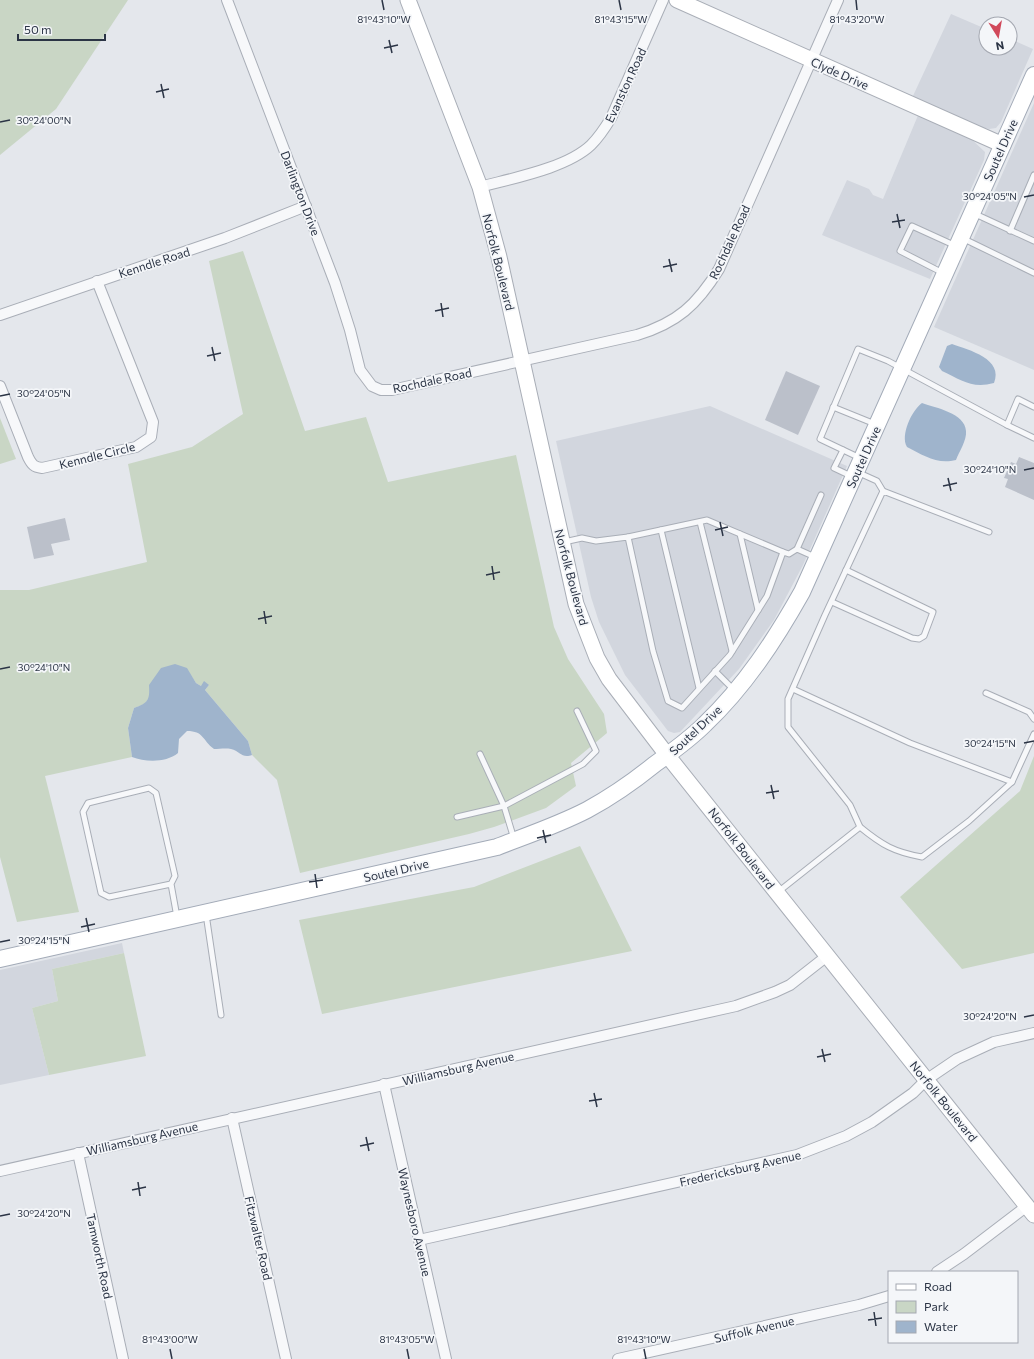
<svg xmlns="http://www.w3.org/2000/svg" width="1034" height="1359" viewBox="0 0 1034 1359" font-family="Commissioner,sans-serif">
<rect width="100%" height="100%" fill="#e4e7ec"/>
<!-- built -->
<g fill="#d2d6de">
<path d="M951,14L986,29V48H1010V39L1033,49L1001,122L996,128L989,129L969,124L912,98Z"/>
<path d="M1034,103V370L934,327Z"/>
<path d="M919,113L969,137L985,152L984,160L930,279L822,235L847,180L869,189L873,195L883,199Z"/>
<path d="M710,406L847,466L803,565L774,620L739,669L680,732L674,733L668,731L625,675L599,622L591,597L556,441Z"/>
<path d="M122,943L124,953L52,969L58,1001L32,1008L49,1075L0,1085V970Z"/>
</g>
<!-- green -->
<g fill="#c9d6c5">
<path d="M0,0H128L56,109L0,155Z"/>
<path d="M243,251L305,431L366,417L388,482L516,455L554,627L568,659L604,714L607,733L571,763L576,786L546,808L494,827L469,834L300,873L277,780L252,755L248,741L205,690L209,685L201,686L196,683L186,668L150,696L145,704L134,708L128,728L132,757L45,776L79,912L17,922L0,857V590H29L147,562L128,464L192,447L243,414L209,261Z"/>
<path d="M0,418L16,459L0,464Z"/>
<path d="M1034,756V953L962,969L900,897L1020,791Z"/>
<path d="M580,846L632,951L322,1014L299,920L474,887Z"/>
<path d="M124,953L146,1056L49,1075L32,1008L58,1001L52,969Z"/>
</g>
<!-- water -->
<g fill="#9fb4cc">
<path d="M952,344C969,350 1004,359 994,383C972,389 961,380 942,371L939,367L947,346Z"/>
<path d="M922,403C936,408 965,413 966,431C967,440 959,452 956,460C937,465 923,455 907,447C900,435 912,410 922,403Z"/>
<path d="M175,664L187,668L196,683L201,686L204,681L209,685L205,690L248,741L252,755C242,759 240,751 231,749C226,748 219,749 214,749C202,740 204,731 187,731L179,739L178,753C166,763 145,762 132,757L128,728L134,708C148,703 150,700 149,685L161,668Z"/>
</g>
<!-- building -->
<g fill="#bbc0ca">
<path d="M786,371L820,386L798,435L765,420Z"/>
<path d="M1019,457L1034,463V500L1005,487L1008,479L1004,478L1011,462L1016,464Z"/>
<path d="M65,518L70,540L51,544L54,555L34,559L27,527Z"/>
</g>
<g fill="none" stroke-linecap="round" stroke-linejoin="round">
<defs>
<g id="lane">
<path d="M973,213L1034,241"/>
<path d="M1010,231L1034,175"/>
<path d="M962,238L1034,273"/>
<path d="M943,273L900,251L912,226L956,246"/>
<path d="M833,407L875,424"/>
<path d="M1007,425L1018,399L1034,407"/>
<path d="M843,450L834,468L851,476"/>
<path d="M860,458L820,439L858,349L888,361L1007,425L1034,438"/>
<path d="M857,472L877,481L883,491"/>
<path d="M700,522L732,651"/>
<path d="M661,530L699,688"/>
<path d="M740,534L758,610"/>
<path d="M628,537L707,520L783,552"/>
<path d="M564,542L582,538L596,541L628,537L653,651L668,701L682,708L730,655L767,596L783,552L789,554L797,549L815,557"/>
<path d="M797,549L821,495"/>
<path d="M832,602L912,638L919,639L924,636L933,612L846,570"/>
<path d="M715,671L734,690"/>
<path d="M793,689L910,743L1012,782L969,821L922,857C894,852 882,845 860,827"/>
<path d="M986,693L1029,712L1034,719"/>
<path d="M480,754L504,806L514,839"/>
<path d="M1012,782L1034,734"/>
<path d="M457,817L504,806L583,764L596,751L577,711"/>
<path d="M171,884L109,897L101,893L83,812L88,803L149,788L156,793L175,876L171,884L177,917"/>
<path d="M778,892L860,827L850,805L788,727V699L825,615L883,491L989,532"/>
<path d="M206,914L221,1015"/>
</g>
<g id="street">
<path d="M227,0L335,283L350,330L360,370L372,386L381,390H392L637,335C677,323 697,305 719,269L838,0"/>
<path d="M480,187C513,178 567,168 591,145C599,137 605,128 611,118L663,0"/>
<path d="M0,315L225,238L306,206"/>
<path d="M0,386L28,457C32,465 34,467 42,468L136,447L151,437L153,422L97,281"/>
<path d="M384,1084L446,1359"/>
<path d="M232,1118L286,1359"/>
<path d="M78,1153L123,1359"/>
<path d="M0,1171L736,1006L775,992L790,985L827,956"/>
<path d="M419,1240L797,1155L846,1136L872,1122L913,1093L926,1080L957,1059L994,1042L1034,1033"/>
<path d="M937,1272L964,1254L1027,1206"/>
<path d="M618,1359L859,1305L889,1296"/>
</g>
<g id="secondary">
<path d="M408,0L480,187L499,257L576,604L597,658L609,679L667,755L1034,1215"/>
<path d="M677,0L1003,145"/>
</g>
<path id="primary" d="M0,959L497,847C528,835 558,825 587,810C611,797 634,781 655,764C672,752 690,739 705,724C745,686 775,640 802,592L1034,75"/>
</defs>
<!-- lane casing -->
<use href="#lane" stroke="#a9aeb7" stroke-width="7"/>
<!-- street casing -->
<use href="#street" stroke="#a9aeb7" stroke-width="12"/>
<!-- secondary casing -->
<use href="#secondary" stroke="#a9aeb7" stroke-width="17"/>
<!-- primary casing -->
<use href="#primary" stroke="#a3abb8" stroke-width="18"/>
<!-- lane -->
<use href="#lane" stroke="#f7f8fa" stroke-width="5"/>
<!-- street -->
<use href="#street" stroke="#f7f8fa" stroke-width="10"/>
<!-- secondary -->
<use href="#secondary" stroke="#fff" stroke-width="15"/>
<!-- primary -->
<use href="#primary" stroke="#fff" stroke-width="16"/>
</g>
<!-- ticks -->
<path fill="none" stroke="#2b3445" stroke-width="1.5" d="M382,0L384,10M619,0L621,10M856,0L857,10M389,40L392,53M384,48L398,45M161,84L164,98M156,92L169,89M0,122L10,120M1024,197L1034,195M897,214L900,228M892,222L905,220M669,259L672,272M663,267L677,264M441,303L443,317M435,311L449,308M212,347L215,361M207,356L221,353M0,396L10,394M1024,470L1034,468M948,478L951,491M943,486L957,483M720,522L723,536M715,530L728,527M492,566L494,580M486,575L500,572M264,611L266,624M258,619L272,616M0,669L10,667M1024,743L1034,741M771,785L774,799M766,793L779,791M543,830L546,843M537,838L551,835M315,874L317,888M309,882L323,880M86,918L89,932M81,927L95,924M0,942L10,940M1024,1017L1034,1015M822,1049L825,1062M817,1057L831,1054M594,1093L597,1107M589,1101L602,1099M366,1137L369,1151M360,1146L374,1143M138,1182L140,1196M132,1190L146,1187M0,1216L10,1214M874,1312L876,1326M868,1320L882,1318M170,1349L172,1359M407,1349L409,1359M644,1349L646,1359"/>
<g text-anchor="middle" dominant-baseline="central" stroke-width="3.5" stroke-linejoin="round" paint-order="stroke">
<!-- street labels -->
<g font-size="12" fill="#2b3445" stroke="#f4f6f9">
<text transform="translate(840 73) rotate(24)">Clyde Drive</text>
<text transform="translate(625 85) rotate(-65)">Evanston Road</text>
<text transform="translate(1000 150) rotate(-66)">Soutel Drive</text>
<text transform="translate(301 193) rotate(69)">Darlington Drive</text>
<text transform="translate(729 242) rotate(-65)">Rochdale Road</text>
<text transform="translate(154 262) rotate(-18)">Kenndle Road</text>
<text transform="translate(499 262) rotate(76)">Norfolk Boulevard</text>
<text transform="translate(432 380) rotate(-12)">Rochdale Road</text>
<text transform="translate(97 455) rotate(-14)">Kenndle Circle</text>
<text transform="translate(863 457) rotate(-66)">Soutel Drive</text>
<text transform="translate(572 577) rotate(75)">Norfolk Boulevard</text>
<text transform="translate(695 730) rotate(-43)">Soutel Drive</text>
<text transform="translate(742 848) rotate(52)">Norfolk Boulevard</text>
<text transform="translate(396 870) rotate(-13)">Soutel Drive</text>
<text transform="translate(458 1068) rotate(-13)">Williamsburg Avenue</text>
<text transform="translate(944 1101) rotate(51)">Norfolk Boulevard</text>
<text transform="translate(142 1138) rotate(-13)">Williamsburg Avenue</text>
<text transform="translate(740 1168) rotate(-13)">Fredericksburg Avenue</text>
<text transform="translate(415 1222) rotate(77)">Waynesboro Avenue</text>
<text transform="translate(259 1238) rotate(77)">Fitzwalter Road</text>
<text transform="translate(100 1256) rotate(78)">Tamworth Road</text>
<text transform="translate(754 1329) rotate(-13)">Suffolk Avenue</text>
</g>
</g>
<g font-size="10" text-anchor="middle" fill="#2b3445" stroke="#f4f6f9" stroke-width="3.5" stroke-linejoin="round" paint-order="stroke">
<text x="384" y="23">81°43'10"W</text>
<text x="621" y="23">81°43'15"W</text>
<text x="857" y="23">81°43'20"W</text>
<text x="44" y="124">30°24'00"N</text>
<text x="990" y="200">30°24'05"N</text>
<text x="44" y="397">30°24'05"N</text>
<text x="990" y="473">30°24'10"N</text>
<text x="44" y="671">30°24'10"N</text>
<text x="990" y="747">30°24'15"N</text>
<text x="44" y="944">30°24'15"N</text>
<text x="990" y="1020">30°24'20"N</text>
<text x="44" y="1217">30°24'20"N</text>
<text x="170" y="1343">81°43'00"W</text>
<text x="407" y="1343">81°43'05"W</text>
<text x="644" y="1343">81°43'10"W</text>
</g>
<!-- legend -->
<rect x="888" y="1271" width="130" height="72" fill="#f4f6f9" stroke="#a4a8b1"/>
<rect x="896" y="1284" width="20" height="6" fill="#ffffff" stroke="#a4a8b1"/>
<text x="924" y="1291" font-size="12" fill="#2b3445">Road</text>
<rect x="896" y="1301" width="20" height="12" fill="#c9d6c5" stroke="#a4a8b1"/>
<text x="924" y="1311" font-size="12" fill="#2b3445">Park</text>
<rect x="896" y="1321" width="20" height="12" fill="#9fb4cc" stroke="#a4a8b1"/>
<text x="924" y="1331" font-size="12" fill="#2b3445">Water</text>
<!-- north arrow -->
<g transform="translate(998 36) rotate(169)"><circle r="19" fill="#f4f6f9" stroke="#a4a8b1"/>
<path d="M0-3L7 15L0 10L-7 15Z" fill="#d1495b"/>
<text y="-6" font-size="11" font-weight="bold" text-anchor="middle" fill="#2b3445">N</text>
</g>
<!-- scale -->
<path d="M18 34v6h87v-6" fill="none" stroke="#2b3445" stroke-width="2"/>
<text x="24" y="34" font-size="12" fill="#2b3445" stroke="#f4f6f9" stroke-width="3" paint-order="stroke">50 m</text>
</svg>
